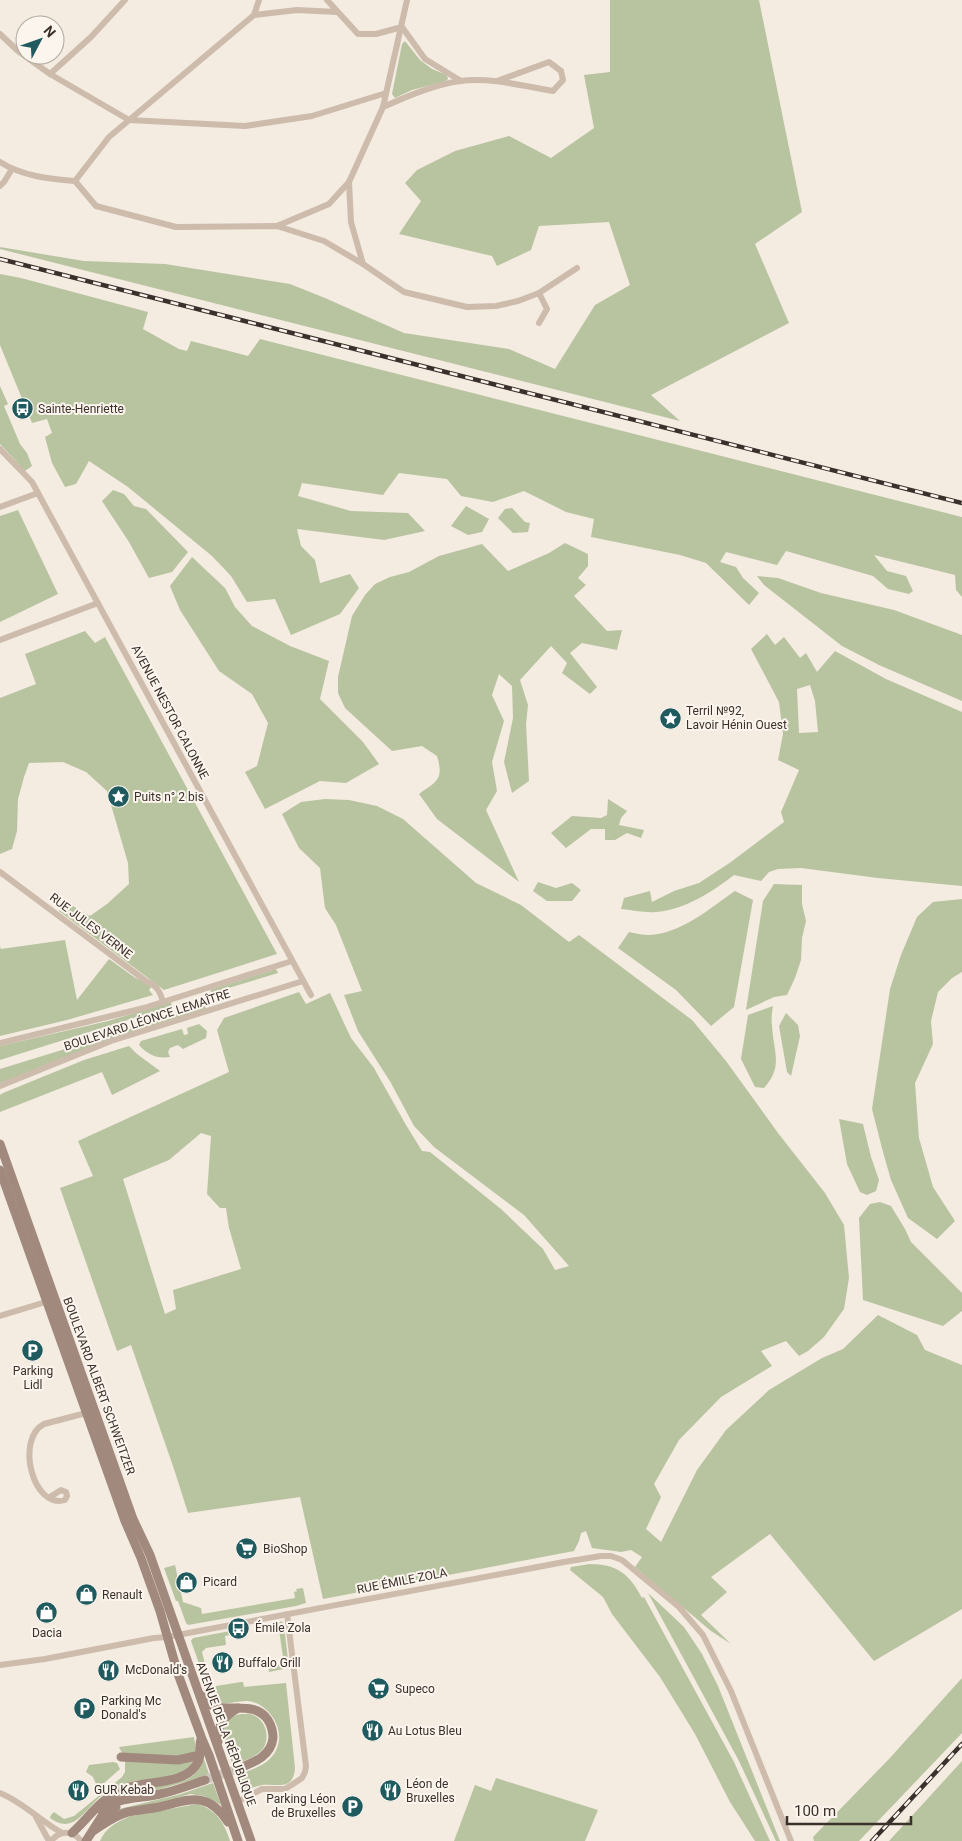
<svg xmlns="http://www.w3.org/2000/svg" width="962" height="1841" viewBox="0 0 962 1841" font-family="Roboto,sans-serif">
<rect width="100%" height="100%" fill="#f4ebe1"/>
<!-- green -->
<g fill="#b8c4a0" fill-rule="evenodd">
<path d="M610,0H759L802,212L755,244L789,323L651,395L680,421L0,249V247L84,261L165,264L290,284L325,298L404,333L509,349L555,369L595,305L630,285L609,222L539,226L531,250L497,266L492,256L399,234L421,201L405,183L417,170L455,151L509,136L551,158L594,128L584,75L610,72Z"/>
<path d="M405,41L420,60L432,69L447,75L448,79L446,81L412,90L395,98L392,94L402,44Z"/>
<path d="M0,274L21,278L148,312L143,329L179,349L187,351L191,341L248,356L260,339L962,517V597L956,590L955,575L874,555L887,571L906,576L913,591L909,594L888,589L873,576L786,551L777,565L726,552L720,562L736,567L743,578L759,593L749,605L706,563L680,555L591,537L594,519L566,512L524,491L493,502L461,496L447,479L399,473L383,495L302,483L298,496L351,511L408,513L425,531L384,540L297,529L301,546L315,560L320,583L350,574L359,588L340,614L291,635L275,599L247,602L231,576L212,556L128,487L89,461L76,484L65,487L52,463L45,437L52,433L47,419L32,423L0,345Z"/>
<path d="M0,386L8,404L4,406L20,444L27,453L32,466L25,471L0,444Z"/>
<path d="M113,490L124,494L134,506L146,509L188,552L172,572L149,578L129,542L102,501Z"/>
<path d="M466,506L489,519L482,532L468,535L451,526Z"/>
<path d="M512,508L525,522L530,523L528,532L513,533L498,518L505,509Z"/>
<path d="M18,510L58,594L0,622V516Z"/>
<path d="M565,543L588,554V566L578,578L586,585L574,596L607,631L622,630L617,650L582,643L570,653L597,687L590,694L562,673L567,663L551,646L520,680L528,705L526,724L529,781L512,793L504,762L513,718L512,686L499,674L492,695L504,721L492,762L497,791L486,810L519,882L437,819L419,794C437,781 444,780 437,756L422,746L392,751L345,708L338,693V677L352,616L365,595L375,584L390,577L409,572L439,556L482,544L508,571L549,553Z"/>
<path d="M192,557L225,588L235,607L252,626L290,646L329,661L320,699L363,742L379,764L346,783L320,781L265,809L245,772L257,766L268,723L252,694L219,671L180,610L170,586Z"/>
<path d="M757,576L778,578L821,593L894,610L962,635V701L879,665L842,646L764,585Z"/>
<path d="M85,631L95,643L105,637L277,954L164,990L59,911L66,902L90,916L107,904L129,884L128,863L107,791L86,772L63,762L29,763L24,777L18,799L17,831L12,849L0,854V698L36,684L25,654Z"/>
<path d="M767,634L775,645L784,637L800,658L806,653L817,672L835,651L886,679L962,712V886L878,878L801,868L778,869L769,872L761,881L734,875C712,892 684,910 656,912C645,913 632,910 621,909L624,898L650,891L652,902L674,891L699,883L731,862L784,822L781,812L799,770L778,760L783,734L779,702L751,649ZM810,685L815,701L818,732L799,733L797,689Z"/>
<path d="M325,799L349,800L377,806L403,819L476,883L521,905L569,942L579,935L692,1020L726,1061L778,1133L825,1193L844,1225L849,1278L844,1309L824,1337L808,1351L799,1356L786,1341L761,1351L772,1366L721,1397L679,1440L654,1484L661,1497L646,1529L661,1542L697,1470L726,1430L769,1390L822,1358L843,1349L878,1315L917,1335L925,1350L962,1365V1609L874,1661L770,1534L711,1577L727,1592L701,1615L731,1644L711,1631L635,1567L642,1557L631,1550L621,1552L592,1548L586,1531L581,1533L579,1541L574,1551L323,1599L300,1497L188,1513L174,1469L131,1345L117,1351L60,1188L93,1176L78,1141L229,1072L217,1030L224,1018L299,992L306,1004L330,993L351,1038L374,1068L406,1125L422,1151L430,1152L501,1209L543,1249L555,1270L569,1266L524,1215L434,1147L414,1126L391,1083L358,1031L344,995L362,991L336,925L325,908L320,868L299,848L282,814L301,802ZM201,1133L211,1136L207,1194L220,1208H226L229,1228L241,1269L173,1290L176,1309L165,1314L123,1179L169,1160Z"/>
<path d="M608,799L627,811L621,818L619,825L644,830L641,838L627,833L615,840H605V829H591L566,848L551,833L572,816L601,818L607,815Z"/>
<path d="M538,882L556,888L572,883L581,890L572,901H547L533,891Z"/>
<path d="M774,884L802,885V904L806,921L802,938L801,960L795,978L787,995L774,997L746,1010L763,901Z"/>
<path d="M735,891L753,900L734,1007L711,1026L676,990L618,948L629,932C635,933 642,935 649,935C681,934 710,908 735,891Z"/>
<path d="M962,899V972L952,978L938,992L931,1021L933,1044L915,1083L919,1138L933,1187L955,1221L937,1239L908,1218L891,1180L883,1152L872,1109L890,989L901,955L917,917L933,902Z"/>
<path d="M65,940L77,1000L109,959L134,977L152,986L149,990L153,995L67,1020L0,1036V947L1,949Z"/>
<path d="M276,969L278,973L212,993L210,990Z"/>
<path d="M171,1002L172,1006L0,1060V1046L108,1021Z"/>
<path d="M205,1006L206,1009L0,1083V1069Z"/>
<path d="M773,1006C772,1012 771,1019 772,1025C773,1051 784,1066 764,1088L755,1087L741,1059L748,1015Z"/>
<path d="M786,1013L798,1025L800,1036L791,1076L787,1072L779,1026Z"/>
<path d="M199,1024L207,1031L206,1038L183,1049L178,1045L170,1048L168,1052L170,1057C157,1059 148,1055 139,1045L141,1041L182,1029L184,1035L188,1034L187,1028Z"/>
<path d="M129,1046L137,1054L160,1071L112,1095L102,1072L0,1112V1095L3,1093L84,1060Z"/>
<path d="M839,1119L863,1124L871,1157L879,1180L876,1191L867,1195L860,1192L847,1164Z"/>
<path d="M880,1202L891,1206L905,1229L911,1242L962,1293V1311L943,1326L863,1300L859,1218L870,1204Z"/>
<path d="M590,1564C618,1564 630,1575 642,1598L644,1597L734,1762L770,1841H755L730,1802L695,1734L660,1677L612,1614L603,1597L570,1570L571,1567Z"/>
<path d="M175,1565L183,1602L201,1608L202,1614L295,1598L294,1592L297,1591L296,1589L303,1588L306,1603L296,1606L188,1625L186,1623L178,1601H176L164,1568Z"/>
<path d="M648,1593L684,1627L702,1654L718,1686L780,1841H776L739,1761Z"/>
<path d="M282,1621L284,1626L289,1668L269,1672L268,1666L284,1664L278,1623Z"/>
<path d="M241,1629V1633L225,1636L226,1645L206,1648L202,1652L206,1668L201,1669L191,1641L193,1638Z"/>
<path d="M207,1671L210,1687L241,1682H243L244,1687L286,1683L295,1768C293,1792 277,1783 262,1785C255,1786 249,1790 242,1790L237,1775C256,1768 276,1763 279,1740C281,1723 266,1703 248,1701C235,1700 223,1708 211,1700L202,1672Z"/>
<path d="M962,1678V1733L859,1841H814L813,1837L889,1759Z"/>
<path d="M241,1714C245,1714 250,1713 253,1715C267,1720 271,1741 261,1751C254,1758 243,1761 233,1765C226,1747 213,1719 241,1714Z"/>
<path d="M194,1737L196,1752L178,1757L122,1753L119,1747Z"/>
<path d="M196,1759C188,1779 160,1777 142,1780C131,1781 122,1785 112,1789C89,1798 78,1839 50,1818L51,1815L54,1812L64,1819L74,1816L122,1777L125,1772V1761Z"/>
<path d="M204,1759L209,1774L192,1780L157,1790L114,1798C117,1796 121,1792 124,1791C150,1782 193,1793 204,1759Z"/>
<path d="M962,1761V1841H889Z"/>
<path d="M113,1762L117,1763L120,1769L103,1784H96L93,1777L86,1772L89,1765Z"/>
<path d="M496,1778L598,1810L585,1841H454L475,1785L491,1791Z"/>
<path d="M213,1783L221,1805L204,1796L190,1794L174,1799L109,1814L119,1809L181,1794Z"/>
<path d="M197,1804C217,1810 224,1823 230,1841H100C105,1828 118,1821 131,1816Z"/>
</g>
<g fill="none" stroke-linecap="round" stroke-linejoin="round">
<!-- secondary-tunnel -->
<path stroke="#cfc6bd" stroke-width="9" stroke-dasharray="9 4.5" stroke-linecap="butt" d="M205,1780L237,1769"/>
<!-- minor -->
<g stroke="#cdbbac" stroke-width="6">
<path d="M327,0L358,34H376L402,27L425,59L461,81"/>
<path d="M254,15L259,0"/>
<path d="M0,34L18,51L50,74L129,120L245,126L312,116L386,93"/>
<path d="M50,74L91,37L125,0"/>
<path d="M383,107C408,96 433,85 460,81C491,77 523,86 553,91L563,80L561,71L549,62L497,81"/>
<path d="M0,162C22,176 49,179 75,181L109,137L254,15L297,10L337,12"/>
<path d="M75,181L96,206L176,227L277,226L324,241L363,264"/>
<path d="M349,182L351,222L363,264L404,292L467,307L496,306L518,301L539,293L577,268"/>
<path d="M0,186L4,182L12,169"/>
<path d="M277,226L329,204L349,182L383,107L407,0"/>
<path d="M539,323L547,309L539,293"/>
<path d="M0,449L32,482L38,493L311,995"/>
<path d="M0,507L38,493"/>
<path d="M0,640L98,603"/>
<path d="M0,872L146,981C157,986 160,991 163,1002"/>
<path d="M0,1043L144,1008L292,961"/>
<path d="M0,1086L111,1041L303,981"/>
<path d="M0,1316L49,1301"/>
<path d="M50,1497L61,1490L66,1492L67,1496L65,1500C33,1510 15,1439 44,1424L90,1412"/>
<path d="M0,1665L45,1659L154,1638L167,1637L564,1562L601,1556H611L622,1560L679,1607L703,1635L731,1691L791,1841"/>
<path d="M0,1793C23,1802 40,1821 62,1833"/>
<path d="M237,1802L262,1789H285L293,1784L302,1778L305,1772L306,1766L287,1614"/>
<path d="M36,1817L49,1841"/>
<path d="M51,1841C60,1830 73,1830 81,1841"/>
</g>
<!-- secondary -->
<g stroke="#a18a7d" stroke-width="9">
<path d="M0,1144L133,1519L150,1555L251,1841"/>
<path d="M0,1170L125,1521L141,1558L160,1611L178,1674L202,1739L209,1755L238,1841"/>
<path d="M202,1696C205,1700 208,1704 213,1706C231,1712 255,1701 268,1720C271,1725 273,1732 273,1738C271,1757 252,1763 237,1769"/>
<path d="M218,1742C218,1724 222,1718 238,1708"/>
<path d="M121,1757L178,1760L200,1755"/>
<path d="M100,1809C120,1797 139,1799 160,1794C175,1791 190,1785 205,1780"/>
<path d="M93,1831C104,1824 115,1815 128,1812C138,1810 149,1809 159,1807C189,1800 207,1790 228,1822"/>
<path d="M72,1833C89,1818 99,1800 121,1790C143,1779 186,1787 198,1762C202,1755 198,1747 201,1739"/>
<path d="M86,1841L102,1816L116,1807"/>
</g>
<defs>
<g id="rail">
<path d="M0,259L962,503"/>
<path d="M872,1841L962,1744"/>
</g>
</defs>
<!-- rail casing -->
<use href="#rail" stroke="#3b302b" stroke-width="4.5"/>
<!-- rail -->
<use href="#rail" stroke="#fbf5ee" stroke-width="2.5" stroke-dasharray="8" stroke-linecap="butt"/>
</g>
<!-- icons -->
<defs>
<symbol id="bus-disc" viewBox="-11 -11 22 22"><circle r="9.5" fill="#1f5a5e" stroke="#fbf5ee"/><path d="M-5-6H5V4H4V6H2V4H-2V6H-4V4H-5ZM-3.5-4V0h7V-4ZM-3.5 1.2v1.5H-2V1.2ZM2 1.2v1.5H3.5V1.2Z" fill="#fff"/></symbol>
<symbol id="sight-disc" viewBox="-11 -11 22 22"><circle r="9.5" fill="#1f5a5e" stroke="#fbf5ee"/><path d="M0-6L1.8-2.2L6-1.7L2.9 1.2L3.7 5.4L0 3.3L-3.7 5.4L-2.9 1.2L-6-1.7L-1.8-2.2Z" fill="#fff"/></symbol>
<symbol id="parking-disc" viewBox="-11 -11 22 22"><circle r="9.5" fill="#1f5a5e" stroke="#fbf5ee"/><path d="M-3.5-5.5H1a3.5 3.5 0 0 1 0 7H-1V5.5H-3.5ZM-1-3.4V-.6H.8a1.4 1.4 0 0 0 0-2.8Z" fill="#fff"/></symbol>
<symbol id="supermarket-disc" viewBox="-11 -11 22 22"><circle r="9.5" fill="#1f5a5e" stroke="#fbf5ee"/><path d="M-6-5.5h2.5l.6 2H6L4.5 2H-2.5L-4.4-4H-6ZM-1.5 3.2a1.3 1.3 0 1 0 .1 0ZM3 3.2a1.3 1.3 0 1 0 .1 0Z" fill="#fff"/></symbol>
<symbol id="shop-disc" viewBox="-11 -11 22 22"><circle r="9.5" fill="#1f5a5e" stroke="#fbf5ee"/><path d="M-5-2.5h2.3a2.7 3.5 0 0 1 5.4 0H5L5.5 6h-11ZM-1.5-2.5h3a1.5 2.3 0 0 0-3 0Z" fill="#fff"/></symbol>
<symbol id="restaurant-disc" viewBox="-11 -11 22 22"><circle r="9.5" fill="#1f5a5e" stroke="#fbf5ee"/><path d="M-5-6h1v4h1v-4h1v4h1v-4h1v5L-1.5 .5V6h-2V.5L-5-1ZM5-6V6H3V1.5H1.5Q1.5-4 5-6Z" fill="#fff"/></symbol>
</defs>
<g fill-rule="evenodd">
<use href="#bus-disc" x="10" y="396" width="25" height="25"/>
<use href="#sight-disc" x="658" y="706" width="25" height="25"/>
<use href="#sight-disc" x="106" y="784" width="25" height="25"/>
<use href="#parking-disc" x="20" y="1338" width="25" height="25"/>
<use href="#supermarket-disc" x="234" y="1536" width="25" height="25"/>
<use href="#shop-disc" x="174" y="1570" width="25" height="25"/>
<use href="#shop-disc" x="74" y="1582" width="25" height="25"/>
<use href="#shop-disc" x="34" y="1600" width="25" height="25"/>
<use href="#bus-disc" x="226" y="1616" width="25" height="25"/>
<use href="#restaurant-disc" x="210" y="1650" width="25" height="25"/>
<use href="#restaurant-disc" x="96" y="1658" width="25" height="25"/>
<use href="#supermarket-disc" x="366" y="1676" width="25" height="25"/>
<use href="#parking-disc" x="72" y="1696" width="25" height="25"/>
<use href="#restaurant-disc" x="360" y="1718" width="25" height="25"/>
<use href="#restaurant-disc" x="66" y="1778" width="25" height="25"/>
<use href="#restaurant-disc" x="378" y="1778" width="25" height="25"/>
<use href="#parking-disc" x="340" y="1794" width="25" height="25"/>
</g>
<g text-anchor="middle" dominant-baseline="central" stroke-width="4" stroke-linejoin="round" paint-order="stroke">
<!-- poi labels -->
<g font-size="12" fill="#3b302b" stroke="#fbf5ee" text-anchor="start">
<text x="38" y="409">Sainte-Henriette</text>
<text x="686" y="711">Terril №92,<tspan x="686" dy="14">Lavoir Hénin Ouest</tspan></text>
<text x="134" y="797">Puits n° 2 bis</text>
<text x="33" y="1371" text-anchor="middle">Parking<tspan x="33" dy="14">Lidl</tspan></text>
<text x="263" y="1549">BioShop</text>
<text x="203" y="1582">Picard</text>
<text x="102" y="1595">Renault</text>
<text x="255" y="1628">Émile Zola</text>
<text x="47" y="1633" text-anchor="middle">Dacia</text>
<text x="238" y="1663">Buffalo Grill</text>
<text x="125" y="1670">McDonald's</text>
<text x="395" y="1689">Supeco</text>
<text x="101" y="1701">Parking Mc<tspan x="101" dy="14">Donald's</tspan></text>
<text x="388" y="1731">Au Lotus Bleu</text>
<text x="406" y="1784">Léon de<tspan x="406" dy="14">Bruxelles</tspan></text>
<text x="94" y="1790">GUR Kebab</text>
<text x="336" y="1799" text-anchor="end">Parking Léon<tspan x="336" dy="14">de Bruxelles</tspan></text>
</g>
<!-- street labels -->
<g font-size="12" fill="#3b302b" stroke="#fbf5ee">
<text transform="translate(170 712) rotate(62)">AVENUE NESTOR CALONNE</text>
<text transform="translate(91 926) rotate(37)">RUE JULES VERNE</text>
<text transform="translate(147 1020) rotate(-18)">BOULEVARD LÉONCE LEMAÎTRE</text>
<text transform="translate(99 1386) rotate(70)">BOULEVARD ALBERT SCHWEITZER</text>
<text transform="translate(402 1581) rotate(-11)">RUE ÉMILE ZOLA</text>
<text transform="translate(226 1734) rotate(70)">AVENUE DE LA RÉPUBLIQUE</text>
</g>
</g>
<!-- north arrow -->
<g transform="translate(40 40) rotate(49)"><circle r="24" fill="#fbf5ee" stroke="#aea6a0"/>
<path d="M0-4L9 19L0 12L-9 19Z" fill="#1f5a5e"/>
<text y="-8" font-size="14" font-weight="bold" text-anchor="middle" fill="#3b302b">N</text>
</g>
<!-- scale -->
<path d="M787 1816v8h124v-8" fill="none" stroke="#3b302b" stroke-width="2.5"/>
<text x="794" y="1816" font-size="15" fill="#3b302b" stroke="#fbf5ee" stroke-width="4" paint-order="stroke">100 m</text>
</svg>
